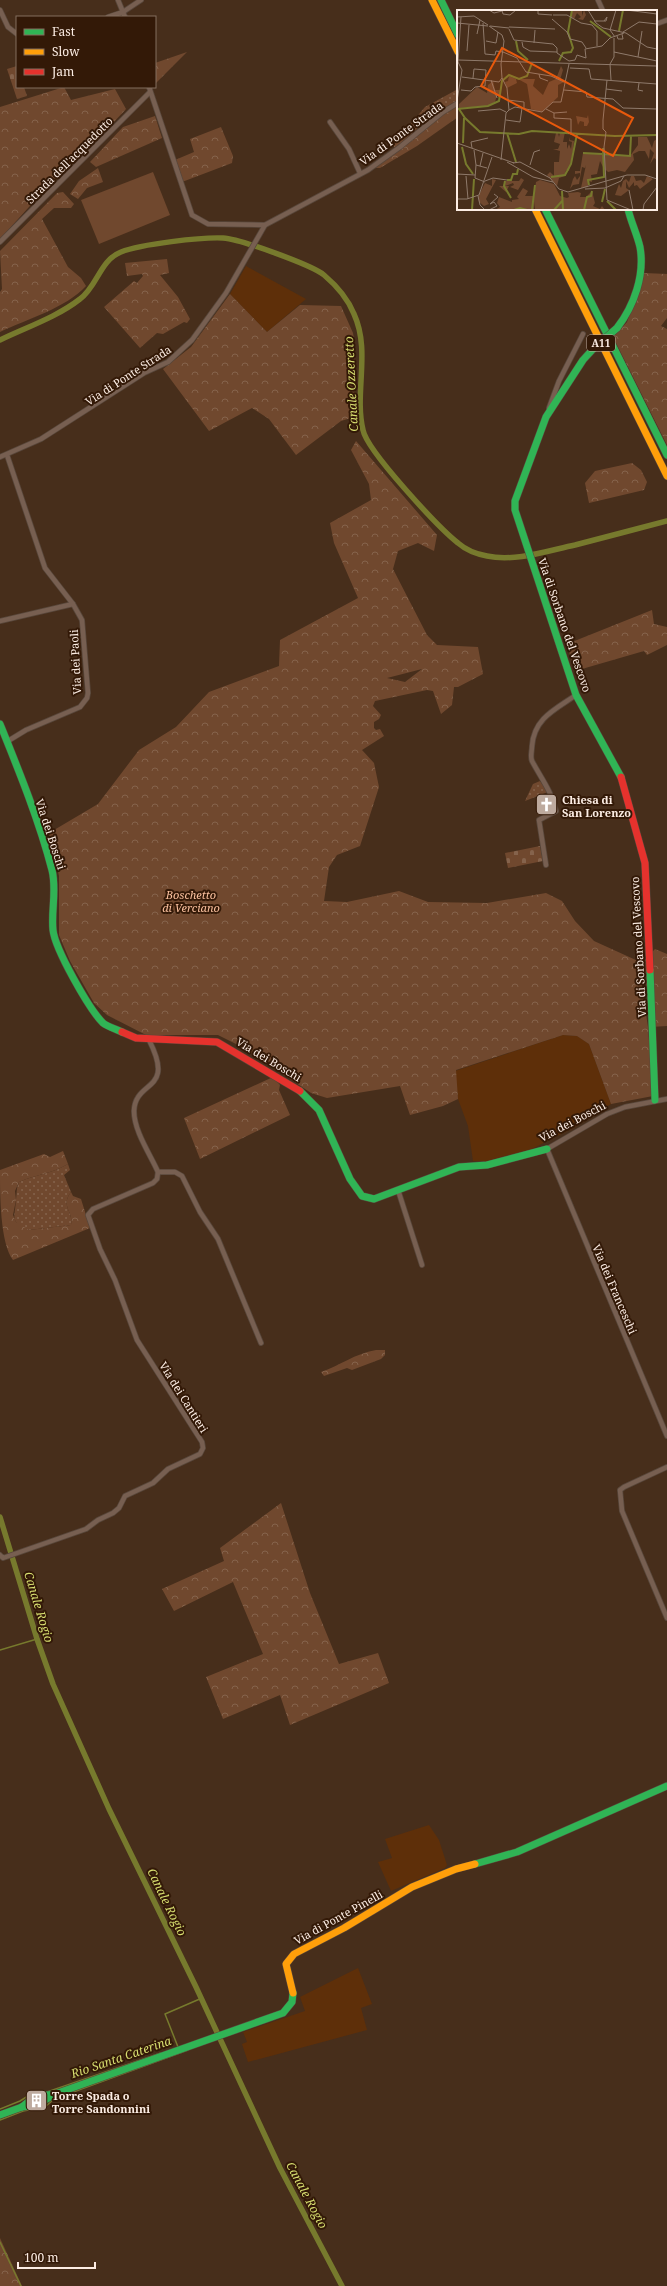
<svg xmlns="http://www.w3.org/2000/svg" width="667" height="2286" viewBox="0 0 667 2286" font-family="'Noto Serif',serif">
<defs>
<pattern id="grass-dots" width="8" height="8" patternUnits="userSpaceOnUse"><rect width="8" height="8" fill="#70482e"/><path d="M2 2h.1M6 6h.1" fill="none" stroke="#85634c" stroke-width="1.8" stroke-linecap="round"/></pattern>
<pattern id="forest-crowns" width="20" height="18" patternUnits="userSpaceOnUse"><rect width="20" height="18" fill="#70482e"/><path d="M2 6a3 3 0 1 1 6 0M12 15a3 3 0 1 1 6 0" fill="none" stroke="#85634c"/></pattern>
<pattern id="cemetery-stones" width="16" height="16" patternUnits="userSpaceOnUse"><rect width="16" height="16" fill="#70482e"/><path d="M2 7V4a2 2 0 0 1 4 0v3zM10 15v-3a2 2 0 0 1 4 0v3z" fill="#85634c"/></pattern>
</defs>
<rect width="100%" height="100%" fill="#472e1b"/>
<!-- built -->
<g fill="#5e2f09">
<path d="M246,266L306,299L267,332L230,294Z"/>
<path d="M563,1035L577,1036L589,1044L611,1104L573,1128L532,1149L487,1161H473L468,1126L458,1099L455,1071Z"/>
<path d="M429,1825L439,1840L447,1865L445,1868L391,1891L378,1862L392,1858L385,1839Z"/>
<path d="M358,1968L372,2004L361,2008L367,2030L248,2062L242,2044L247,2042L243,2032L305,2011L300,1997Z"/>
</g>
<!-- grass -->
<g fill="url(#grass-dots)">
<path d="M458,89V100L431,117L395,148L393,145L425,107Z"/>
<path d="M540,781L548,792L525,801L533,784Z"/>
<path d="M68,1164L70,1170L64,1175L71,1192C60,1206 74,1212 71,1225L29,1230C9,1222 15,1217 16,1200C17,1192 16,1189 19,1182C37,1174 51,1174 68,1164Z"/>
</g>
<!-- forest -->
<g fill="url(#forest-crowns)" fill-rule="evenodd">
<path d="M187,52L155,84V63Z"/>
<path d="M64,87L71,100L115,89L126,109L82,156L47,187L0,239V107Z"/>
<path d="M458,104V117L417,146L380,168H375L423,128Z"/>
<path d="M155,116L162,138L96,167L90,162L123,127Z"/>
<path d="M221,127L233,156L232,163L182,182L175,160L194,152L190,139Z"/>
<path d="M98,168L103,182L87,188L78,199L70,194L79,181Z"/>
<path d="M63,192L74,204L71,208H54L42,219L68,267L81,278L86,286C66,308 27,319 0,332V292L2,289L0,251L57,193Z"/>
<path d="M167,259L169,273L160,275L178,297L190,319L187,323L184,322L163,334L157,333L140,348L104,307L134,281L137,283L143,276L142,274L127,276L125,263Z"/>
<path d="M644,273L667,274V318L661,326L667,329V445L613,337L627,322Z"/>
<path d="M230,294L267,332L300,305L341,306L353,333L355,346L354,417L341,421L296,455L269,419L252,408L209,431L163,369L191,347Z"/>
<path d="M356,441L437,535L434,551L418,543L398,551L393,569L427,635L437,645L478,647L483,674L458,687H454L452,705L441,714L433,691L427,690L375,701L373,706L381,715L379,719L374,722V728L376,730L380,729L384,736L362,750L374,763L379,787L360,846L337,855L329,867L324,901L347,902L399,891L428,902L487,903L546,893L562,901L575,921L594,941L638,961L648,1027L653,1096L611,1104L589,1044L577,1036L563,1035L456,1070L458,1099L443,1106L410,1115L400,1086L327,1098L311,1093L242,1047L218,1035H146L107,1015L94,1003L70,961L59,935V876L49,833L98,804L139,750L176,727L209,692L279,666L280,640L358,598L334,543L330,523L371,500L369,484L351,450ZM422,669L405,682L387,678Z"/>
<path d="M632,463L641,470L647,482L644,490L589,503L585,483L595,471Z"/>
<path d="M652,610L654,624L667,627V645L647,655L644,651L575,671L569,652L572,642Z"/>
<path d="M655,949L667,954V1026L650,1027L644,961Z"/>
<path d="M273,1077L280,1085L279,1090L290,1115L200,1159L184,1118Z"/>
<path d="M63,1151L68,1164C51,1174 37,1174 19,1182L15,1191L16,1200L13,1215L16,1222L29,1230L71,1225C74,1212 60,1206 71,1192L73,1196L81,1199L90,1228L13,1260C0,1243 0,1194 0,1170L44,1154L50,1157Z"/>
<path d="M376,1350H385V1355L381,1359L352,1370L347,1368L324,1376L321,1372C341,1365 354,1354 376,1350Z"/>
<path d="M281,1503L310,1593L339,1664L378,1653L389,1683L290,1725L280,1695L223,1719L206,1677L263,1654L233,1582L174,1611L162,1589L224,1561L220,1548Z"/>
<path d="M0,2238L22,2286H0Z"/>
</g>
<!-- cemetery -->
<g fill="url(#cemetery-stones)">
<path d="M17,66V87H24L27,96L17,99L7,69Z"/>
<path d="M540,846L543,861L508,868L505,853Z"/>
</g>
<!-- garden -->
<path fill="#70482e" d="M153,172L170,215L99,244L81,200Z"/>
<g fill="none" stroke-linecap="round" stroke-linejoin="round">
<!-- stream -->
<g stroke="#777a2d" stroke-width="1.5">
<path d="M0,1650L37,1639"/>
<path d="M178,2047L165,2014L202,1998"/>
<path d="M0,2109L20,2101L36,2091L47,2092L161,2053"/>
<path d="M0,2120L23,2111L45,2107L54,2099L188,2050"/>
<path d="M0,2242L21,2286"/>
</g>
<!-- canal -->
<g stroke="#777a2d" stroke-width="5.5">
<path d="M0,340C27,327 57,317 80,299C97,287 100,260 121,252C141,244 202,237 223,238C240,239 312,265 324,275C337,286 348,299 354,314C371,351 354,393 363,430C367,451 439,528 458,543C466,550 476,554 487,556C515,562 547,551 575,545C606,537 636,529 667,521"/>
<path d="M0,1517L37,1639L53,1684L109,1809L196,1987L280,2168L342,2286"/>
</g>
<defs>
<g id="street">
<path d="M118,0L125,17"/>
<path d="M598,0L603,11"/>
<path d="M0,10L8,27L17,34"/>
<path d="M108,17L123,12L141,0"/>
<path d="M656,24L667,20"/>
<path d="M149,87L192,215L208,224L265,225"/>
<path d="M330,122L349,149L360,173"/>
<path d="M0,242L150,92"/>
<path d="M549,408L559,381L583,334"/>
<path d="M7,455L45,568L73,604L82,620L88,693L87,698L80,707L26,730L8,741"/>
<path d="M0,457L41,439L144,373L168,362L192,340L226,293L265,225L368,170L400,147L443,112L458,103"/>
<path d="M0,621L73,604"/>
<path d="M546,865L539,820L556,811C552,792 541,778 532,761C530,757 532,751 532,746C534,718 556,709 576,695"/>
<path d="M667,1099L625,1107L607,1114L547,1149L667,1436"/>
<path d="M158,1172H175L182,1176L200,1212L218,1239L261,1343"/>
<path d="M398,1190L422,1265"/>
<path d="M667,1467L624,1487L620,1490L622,1511L667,1618"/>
<path d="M0,1555L3,1558L86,1529L98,1520L113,1513L119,1508L125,1496L153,1483L168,1469L200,1454L203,1448L202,1442L137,1340L115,1280L100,1249L88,1215L93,1209L153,1183L157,1179L158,1172C150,1154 134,1131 134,1111C135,1079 176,1093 149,1040"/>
</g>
<g id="fast">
<path d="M441,0L458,35"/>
<path d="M545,209L667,455"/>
<path d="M617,328C634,306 645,275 640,247C637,234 631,222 628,209"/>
<path d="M594,348L583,360L546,417L515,501V510L576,695L621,777"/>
<path d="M0,724C19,771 39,820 52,870C57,890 51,910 53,930C55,949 89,1009 103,1023C108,1027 116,1029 122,1032"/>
<path d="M650,970L655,1100"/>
<path d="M300,1091L319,1110L350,1179L362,1196L374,1199L459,1167L487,1165L547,1149"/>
<path d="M475,1864L517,1852L667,1786"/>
<path d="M22,2107L37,2105L55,2094L283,2013L292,2002L293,1993"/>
<path d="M0,2115L22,2107L34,2097L54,2094"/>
</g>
<g id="slow">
<path d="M432,0L458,52"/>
<path d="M535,209L667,476"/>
<path d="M293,1993L286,1964L294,1954L344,1928L412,1887L456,1869L475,1864"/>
</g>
<g id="jam">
<path d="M621,777L645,863L650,970"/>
<path d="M122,1032L136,1038L217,1042L300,1091"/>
</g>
</defs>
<!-- street casing -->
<use href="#street" stroke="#58473b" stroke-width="6"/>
<!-- fast casing -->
<use href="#fast" stroke="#58473b" stroke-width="8"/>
<!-- slow casing -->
<use href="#slow" stroke="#58473b" stroke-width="8"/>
<!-- jam casing -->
<use href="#jam" stroke="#58473b" stroke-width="8"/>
<!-- street -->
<use href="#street" stroke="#775f51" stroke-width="4.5"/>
<!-- fast -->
<use href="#fast" stroke="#30b455" stroke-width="7"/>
<!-- slow -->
<use href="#slow" stroke="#ff9f0a" stroke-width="7"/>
<!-- jam -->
<use href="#jam" stroke="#e5322d" stroke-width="7"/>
<defs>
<path id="fast-bridge" d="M594,348L617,328"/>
</defs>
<!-- fast-bridge casing -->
<use href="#fast-bridge" stroke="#58473b" stroke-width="8" stroke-linecap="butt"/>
<!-- fast-bridge -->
<use href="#fast-bridge" stroke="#30b455" stroke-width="7"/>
</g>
<!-- icons -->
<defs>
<symbol id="church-square" viewBox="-11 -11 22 22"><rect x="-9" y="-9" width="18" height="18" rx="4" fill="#bdaa9e" stroke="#331907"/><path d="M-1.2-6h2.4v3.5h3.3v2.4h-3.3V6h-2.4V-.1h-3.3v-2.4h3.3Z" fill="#fff"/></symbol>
<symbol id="building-square" viewBox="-11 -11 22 22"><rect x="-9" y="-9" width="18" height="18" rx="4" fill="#bdaa9e" stroke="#331907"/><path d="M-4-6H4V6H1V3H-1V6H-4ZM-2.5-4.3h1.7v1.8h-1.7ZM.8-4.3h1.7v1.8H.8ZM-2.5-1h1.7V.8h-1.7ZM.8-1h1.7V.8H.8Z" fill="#fff"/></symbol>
</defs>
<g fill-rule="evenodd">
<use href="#church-square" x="534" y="792" width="25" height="25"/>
<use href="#building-square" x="24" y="2088" width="25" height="25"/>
</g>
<g text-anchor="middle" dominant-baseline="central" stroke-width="4" stroke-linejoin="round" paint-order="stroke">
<!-- shield labels -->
<rect fill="#331907" stroke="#c0ada2" stroke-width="1" x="587" y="335" width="28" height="16" rx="3"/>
<g font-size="10" font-weight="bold" fill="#fcede4">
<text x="601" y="343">A11</text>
</g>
<!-- street labels -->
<g font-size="11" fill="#fcede4" stroke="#331907">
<text transform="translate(401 133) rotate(-36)">Via di Ponte Strada</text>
<text transform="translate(69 160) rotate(-45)">Strada dell'acquedotto</text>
<text transform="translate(128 375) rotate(-33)">Via di Ponte Strada</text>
<text transform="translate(565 625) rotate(71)">Via di Sorbano del Vescovo</text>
<text transform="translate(75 662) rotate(-93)">Via dei Paoli</text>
<text transform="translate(51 834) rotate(72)">Via dei Boschi</text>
<text transform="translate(638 947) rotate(-93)">Via di Sorbano del Vescovo</text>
<text transform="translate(269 1059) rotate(31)">Via dei Boschi</text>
<text transform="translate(572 1121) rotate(-28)">Via dei Boschi</text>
<text transform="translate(615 1289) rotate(67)">Via dei Franceschi</text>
<text transform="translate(184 1397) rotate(58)">Via dei Cantieri</text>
<text transform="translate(338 1917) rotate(-29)">Via di Ponte Pinelli</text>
</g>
<!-- poi labels -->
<g font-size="11" font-weight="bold" fill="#fcede4" stroke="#331907" text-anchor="start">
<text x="562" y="799">Chiesa di<tspan x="562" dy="13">San Lorenzo</tspan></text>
<text x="52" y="2095">Torre Spada o<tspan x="52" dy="13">Torre Sandonnini</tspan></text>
</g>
<!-- park labels -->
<g font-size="11" font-style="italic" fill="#fbc19f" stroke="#331907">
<text x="191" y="894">Boschetto<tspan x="191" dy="13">di Verciano</tspan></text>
</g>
<!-- water labels -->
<g font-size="12" font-style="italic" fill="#d7de70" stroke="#331907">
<text transform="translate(351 384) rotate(-93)">Canale Ozzeretto</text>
<text transform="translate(39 1607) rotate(73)">Canale Rogio</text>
<text transform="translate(167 1902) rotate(64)">Canale Rogio</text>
<text transform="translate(121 2057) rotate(-19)">Rio Santa Caterina</text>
<text transform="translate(307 2195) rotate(62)">Canale Rogio</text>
</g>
</g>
<!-- overview -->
<g transform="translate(457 10)">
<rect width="200" height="200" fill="#472e1b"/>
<path d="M115,0H125V6L127,0L129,5L126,10L121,9L124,7L120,3L117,9L113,6ZM104,56L106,60L103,70L107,72L101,75V87L85,102L74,99L70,74L61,69H78L76,76L86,85L92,72L99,69ZM52,66L59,69L60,73L50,78L48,72L51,71ZM36,71L38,80H43V89L40,85L38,92L31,96L2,98V94L20,77L30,83L31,75ZM131,105L132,112L130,116H127V112L123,111L121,115L119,106L130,108ZM108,122L106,132H110V139L112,134L114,139L115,132L112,131L113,127V130L117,131L116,141L112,161L109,160L108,166L102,168L100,176L90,165L93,162L97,166V152H102L103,141L96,139H101L103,134L97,132L99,123H101L102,127L103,123ZM181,127H190L195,138L197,131L200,129V150L197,148L193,154L197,143L193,139L192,149L188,141H182L176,144L177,150L168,162L160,160L151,162L149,160V163L143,151L140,164L134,165L135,172L131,171V177L124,178L129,155L128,158L125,157L122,174L116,175L113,179L116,169L118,166L120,170L123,166V163L118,164V161H123L126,143L173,146L181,135ZM174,166H177L179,171L184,170L187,173L190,166L196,169L183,179L180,175L177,176V172L172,178L169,171V178L172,180L164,186L158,185L162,174L164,178L166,171L169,169L172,172ZM64,168L67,170L61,180L53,177L57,175L56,173L48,176H52L49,182L42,176H46L48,171H62ZM35,169L39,170L29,189L32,194L27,196L22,192L21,187L28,173L35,176ZM83,170L97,174L103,186L110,188L112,187L111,183L121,182L124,183L123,187H129L135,181L138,193L136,196L143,199L145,196L148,200H78L77,192V200H38L43,197L40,193L42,187L55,192V190L62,189L60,187L66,178L71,181L68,186H77L79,172Z" fill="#70482e"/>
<path fill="none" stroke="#777a2d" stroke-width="2" d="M133,11L154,27M162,21L166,0M59,31L61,41L71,50M102,51L106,43L114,42L116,38L111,22L115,0M0,99L31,96L42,91L45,71L52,65L62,69L70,66L75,53M2,99L8,108L23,122L62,124L75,121L158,126L200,125M50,123L59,152M6,133L7,108M5,137L9,154L16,164M126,143L145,144M146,144L173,146L174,126M94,167L108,165L114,154L120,124M50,170H54L56,164H60L61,159M48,171L47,176L54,188M132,175L131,170L147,167L146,138M105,181L106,200M150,191L159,200M145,192L148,179M15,200L17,169M57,200L63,198L70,200M75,200L78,175M97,200L106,190M127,200L130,187L134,186L135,181"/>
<path fill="none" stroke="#8f7a6b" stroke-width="1" d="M32,0L37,3L45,1M45,0L46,4L53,5L59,0M81,0V4L95,5M131,0L139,13L146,18L169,23L190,37L200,39M169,0L200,4M96,5H110L124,13L135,15L140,21V36M0,7L17,6L31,15M95,9L110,22L113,29L125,32L129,38M137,11H149L150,7L147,11M0,13L31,16M26,13L28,44L38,45L39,41L46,42M32,16L45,25L47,31L44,54L45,68L50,78L52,100L49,103L44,150M33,16L52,18M52,17L98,19M52,19L57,30L96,34L100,38V43M166,22L182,12L200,14M20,24L23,10M160,26L161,29H166L165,24M158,27L153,20L159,0M29,31L39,33L41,22M65,32L66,37L73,41L100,42M77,33L78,20M10,41L12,15M46,42L60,48L69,62L94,66L107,72M157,42L200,51M100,43L112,51M181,47L185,21M1,50L199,56M112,51L118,50L120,45L129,48L128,39L145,36L153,28L167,23M113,58L132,59L134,69M82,64L83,68L91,71M5,67L42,72L45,68M134,69L200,74M34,70L40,88M154,70L153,54L157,47V28M182,73L181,80L186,81M149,79L165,81M4,80L14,81L18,77L28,76L29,60L17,59L16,68M107,80L129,82L130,87L156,89L166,98L200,99M51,90L67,92V98M0,91L5,60L1,52L4,7M89,99L97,103V108L114,109V124L111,123M52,100L58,97L85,102L96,92H104L112,54M21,101L43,99L49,102M97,103L110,102M49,110L63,112L65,98M0,133L57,153M147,137L150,190L174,200M147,137L149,122L146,119V110L150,70M15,138L14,132L31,128M17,140L19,155L30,158M50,152L76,167L96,172M56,153L63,152L93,168L102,179L111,182L170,165H188L200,169M19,155L18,168L28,172M73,155L77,142L83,140M23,156L26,143M0,164L18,165M9,166L11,189M28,171L36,168L50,170M128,179L148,178L164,171L167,166M172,180L176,200M21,186L23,195L28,200M0,189H10L22,185L35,147M32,200L40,196L37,192L33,194L41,187L37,184M186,200L187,194L200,177"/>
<path fill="#e8590c" fill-opacity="0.15" stroke="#e8590c" stroke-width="2" d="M45,38L176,108L156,146L24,76Z"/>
<rect width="200" height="200" fill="none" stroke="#fcede4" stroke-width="2"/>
</g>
<!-- legend -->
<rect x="16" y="16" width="140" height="72" fill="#331907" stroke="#836e5f"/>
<rect x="24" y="29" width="20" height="6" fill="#30b455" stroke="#836e5f"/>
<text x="52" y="36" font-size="12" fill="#fcede4">Fast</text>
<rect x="24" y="49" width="20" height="6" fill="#ff9f0a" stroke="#836e5f"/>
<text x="52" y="56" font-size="12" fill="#fcede4">Slow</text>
<rect x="24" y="69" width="20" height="6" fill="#e5322d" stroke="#836e5f"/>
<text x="52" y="76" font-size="12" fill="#fcede4">Jam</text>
<!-- scale -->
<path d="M18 2262v6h77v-6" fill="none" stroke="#fcede4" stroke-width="2"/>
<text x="24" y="2262" font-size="12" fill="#fcede4" stroke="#331907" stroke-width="3" paint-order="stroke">100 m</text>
</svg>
